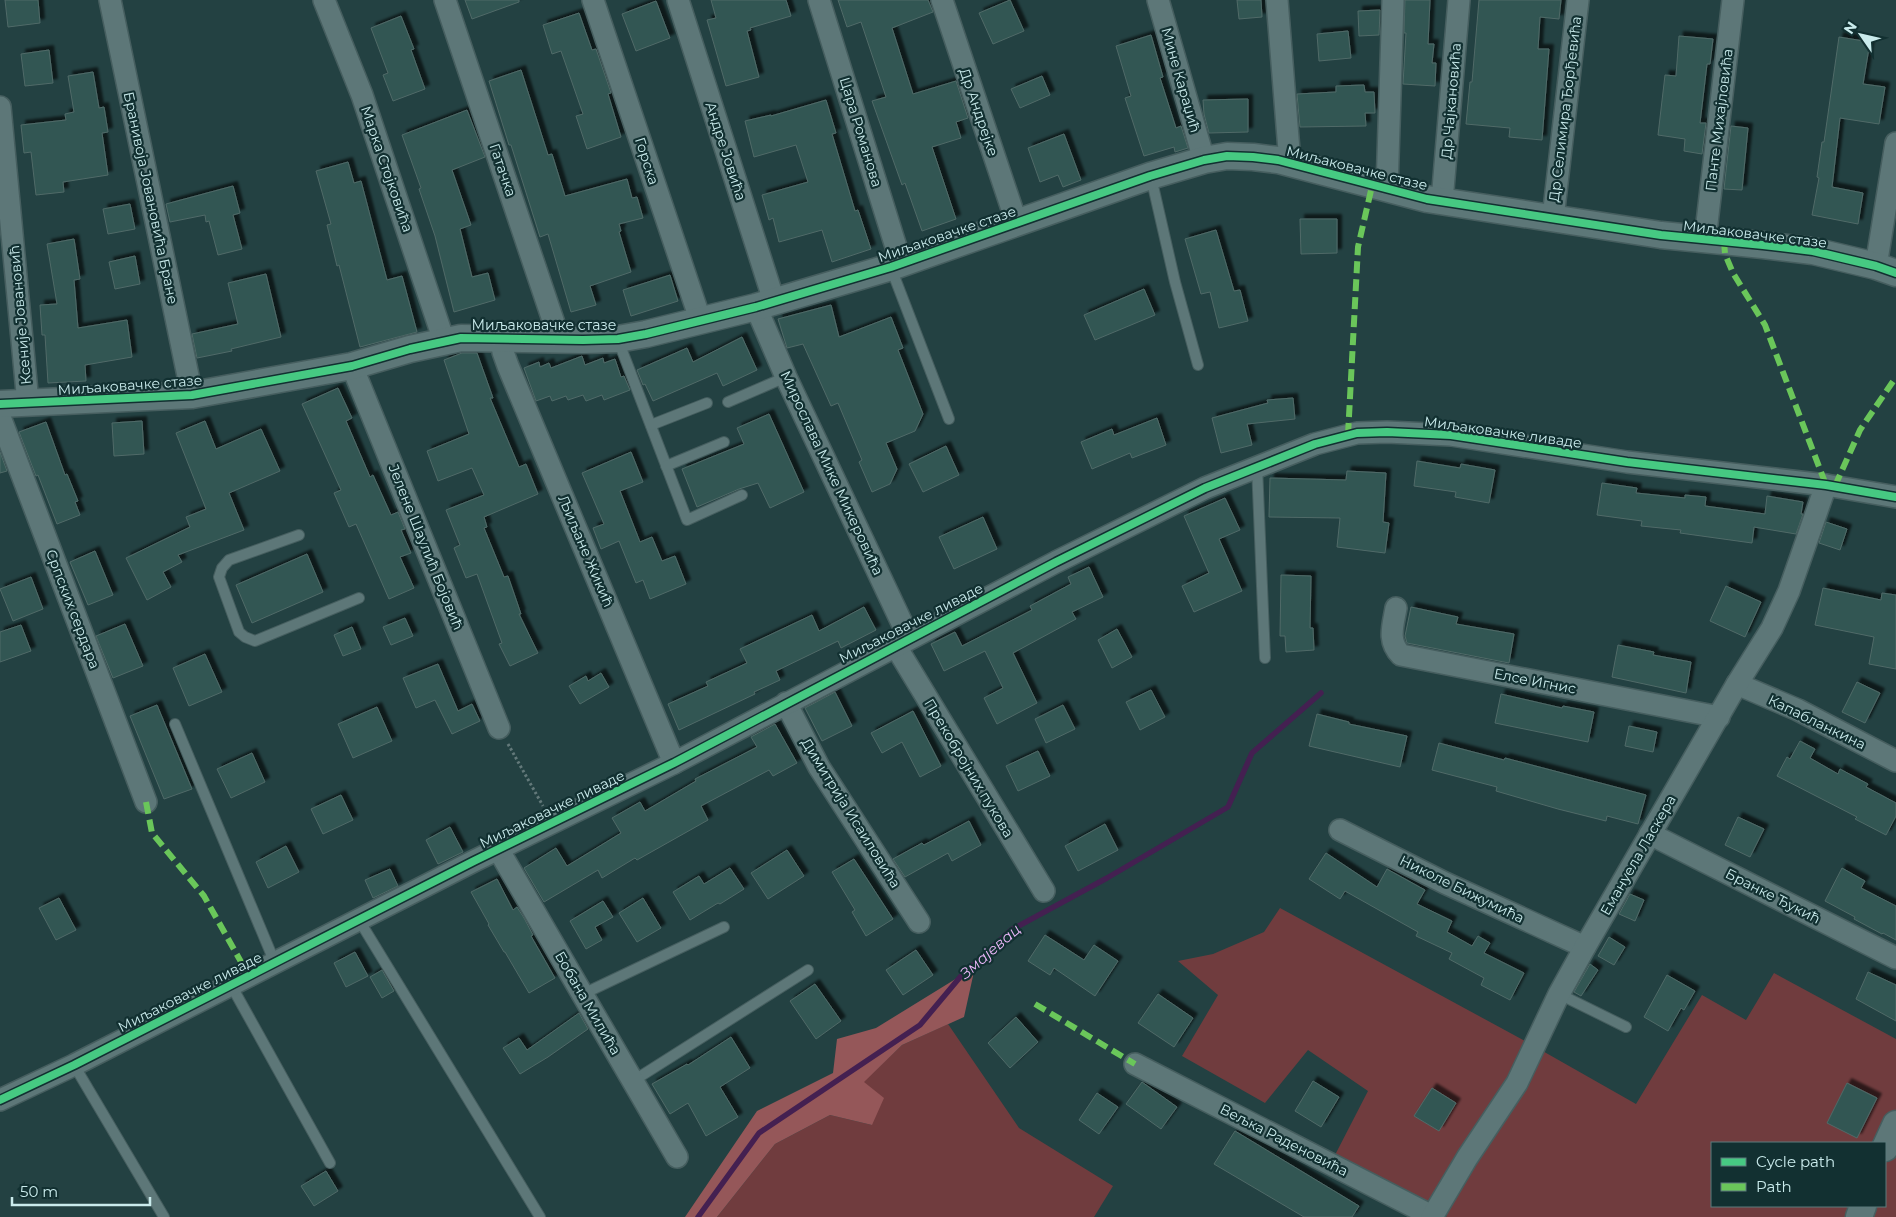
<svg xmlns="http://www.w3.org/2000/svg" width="1896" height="1217" viewBox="0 0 1896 1217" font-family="Montserrat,sans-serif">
<defs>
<filter id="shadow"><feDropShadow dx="4.5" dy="-4.5" stdDeviation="1" flood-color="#0009"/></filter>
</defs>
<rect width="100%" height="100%" fill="#234142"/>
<!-- green -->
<g fill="#703c3e" fill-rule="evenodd">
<path d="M1280,908L1525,1041L1636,1104L1702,995L1746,1020L1774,973L1896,1039V1217H1446L1447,1214L1335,1155L1368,1091L1308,1050L1265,1103L1182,1056L1218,995L1178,961L1213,954L1264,932ZM1712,1143H1885V1206H1712Z"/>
<path d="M948,1024L1019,1128L1113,1186L1094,1217H717L775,1144L830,1115L872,1125L863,1082L902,1045Z"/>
</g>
<!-- forest -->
<path fill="#955759" d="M975,967L964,1017L902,1045L864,1082L884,1098L872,1125L830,1115L775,1144L717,1217H685L757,1111L833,1073L837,1039L876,1028Z"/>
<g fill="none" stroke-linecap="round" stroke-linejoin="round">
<!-- stream -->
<path stroke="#442051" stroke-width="5.5" d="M698,1217L759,1133L920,1025L961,976L1011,930L1107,878L1228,807L1252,753L1321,693"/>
</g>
<!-- building -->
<g fill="#315652" stroke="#506a68" filter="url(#shadow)">
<path d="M5,0H38L40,23L8,27Z"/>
<path d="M465,0H519V2L472,19Z"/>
<path d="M711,0H786L791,16L750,28L751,30L747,31L759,77L726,86L707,20L716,18Z"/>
<path d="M838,0H928L933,12L892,28L913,94L956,81L968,118L956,122L961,138L932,147L956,219L922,231L905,183L902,185L872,101L886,97L861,22L847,27Z"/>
<path d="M1010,0L1024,31L993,44L979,13Z"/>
<path d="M1237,0H1261L1262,17L1239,19Z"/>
<path d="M1405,0H1430L1428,44H1434L1432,63H1436L1435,86L1403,84L1406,33H1404Z"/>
<path d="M1479,0H1561L1559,19L1540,17L1538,49H1549L1542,140L1509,137L1510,128L1466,124L1470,82H1472Z"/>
<path d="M656,1L670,38L636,51L622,14Z"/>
<path d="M1380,10L1379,35L1359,36L1358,11Z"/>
<path d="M579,13L592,50L596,49L611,93L608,94L621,137L587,149L576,116L583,114L561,51L552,54L543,25Z"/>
<path d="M401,16L414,49L411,50L425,89L393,101L383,75L388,73L371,28Z"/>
<path d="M1348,31L1351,58L1319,61L1317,34Z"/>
<path d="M1151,35L1163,77L1160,78L1176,128L1181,126L1188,148L1175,152L1174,147L1144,156L1125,98L1131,96L1116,46Z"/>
<path d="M1679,36L1713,39L1710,64H1707L1700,123H1706L1702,154L1684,151L1685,139L1658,135L1665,75L1676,76Z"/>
<path d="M1839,37L1870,42L1863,84L1885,87L1879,124L1840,118L1832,187L1863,193L1858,224L1812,215L1819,178L1817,177L1822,142H1824Z"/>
<path d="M49,50L53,83L25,86L21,54Z"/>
<path d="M521,70L548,155L552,154L565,196L627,179L632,198L637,197L643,218L619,224L621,231L619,232L631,272L590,286L596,305L571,312L548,234L540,237L511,145H509L489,81Z"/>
<path d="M93,72L99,108L104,107L108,132L102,133L108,175L63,182L64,192L36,195L31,152L24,153L21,125L66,120L65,114L74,112L68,76Z"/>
<path d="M1042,76L1050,95L1020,108L1011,89Z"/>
<path d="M1364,85L1365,92H1374L1375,113H1365L1366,126L1300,127L1297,94L1336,92V86Z"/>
<path d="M1248,99V132L1209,133L1204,114L1203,100Z"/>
<path d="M826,100L836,133L832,134L855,211L858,210L871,249L832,262L822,230L779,242L773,218L769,220L762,195L808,182L796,145L754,157L745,121L771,115V116Z"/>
<path d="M467,110L485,157L452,170L471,225L460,229L472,277L488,273L495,300L454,312L435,236L419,189L421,188L402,135Z"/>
<path d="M1731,126L1748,128L1742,190L1724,189Z"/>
<path d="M1064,134L1081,180L1063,187L1058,175L1040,182L1028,148Z"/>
<path d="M348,162L354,183L361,181L387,280L402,276L417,332L360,347L339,265L337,266L327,225L331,224L316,171Z"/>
<path d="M233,186L240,213L233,215L242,249L218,255L209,221L206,222L205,215L170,222L166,204Z"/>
<path d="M130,204L135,229L108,234L103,209Z"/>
<path d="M1300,219H1337V253L1301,254Z"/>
<path d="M1216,230L1234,291L1240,290L1248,321L1219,328L1210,292L1201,294L1185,239Z"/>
<path d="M74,239L80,279L74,280L78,328L127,320L132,357L85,365L86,381L48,383L45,335H42L40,305L57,304L47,244Z"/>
<path d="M135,256L140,284L115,289L109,262Z"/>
<path d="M266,274L281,337L231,349L232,351L197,358L192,334L238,324L228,283Z"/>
<path d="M670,275L678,301L631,316L623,290Z"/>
<path d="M1144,289L1155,315L1095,340L1084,315Z"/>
<path d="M831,305L839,337L891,317L903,348L898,350L923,414L915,431L886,443L897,469L890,484L872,492L859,462L862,460L838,403L831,406L803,344L787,348L778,319Z"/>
<path d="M742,337L757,370L723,386L717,373L653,401L645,384L643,385L637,370L687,348L693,362Z"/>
<path d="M462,353H477L493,398H490L519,467L526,464L538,494L484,517L487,527L484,528L504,577L508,576L521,614H519L538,653L510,666L499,644L502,643L477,574L466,578L454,548L460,545L446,510L484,495L472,468L438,481L427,451L469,434L444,360Z"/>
<path d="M582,356L585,365L603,358L604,363L615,359L621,377L624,376L630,390L604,400L602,395L586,401L583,395L568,400L566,396L552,401L550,396L536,401L524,368L539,362L540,367L549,363L551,368Z"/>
<path d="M338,388L352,418L346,421L370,477L373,475L391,515L398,512L405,529L401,530L411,553L400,557L414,588L389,599L356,524L349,527L334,493L341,490L302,404Z"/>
<path d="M1293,398L1295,419L1247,424L1252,445L1221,453L1212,418L1268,403L1267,400Z"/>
<path d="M769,414L804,492L770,508L758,483L739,489L697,507L682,469L744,444L737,428Z"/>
<path d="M1157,418L1166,445L1132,458L1130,453L1092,469L1081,442L1112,429L1114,435Z"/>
<path d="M142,421L144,454L114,456L112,423Z"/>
<path d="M205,421L216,449L261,429L280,471L229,493L244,530L178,555L182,562L163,572L171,587L147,600L126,558L190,527L186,517L206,509L176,433Z"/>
<path d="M46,422L65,475L67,474L78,501L75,502L80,515L57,524L38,475L36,476L19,432Z"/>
<path d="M946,446L959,475L923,492L909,464Z"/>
<path d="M0,452L7,471L0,473Z"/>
<path d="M631,452L643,482L620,491L640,542L652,537L662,561L675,556L686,584L650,599L643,580L636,583L619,541L601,549L593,528L604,524L582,473Z"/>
<path d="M1417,461L1460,468L1461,464L1495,470L1489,503L1455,497L1456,492L1414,486Z"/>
<path d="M1347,471L1386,473L1383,522L1389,523L1385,553L1337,547L1340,518L1269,517L1270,478L1346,480Z"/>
<path d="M1602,483L1637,488L1636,493L1685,498V495L1706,497L1705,506L1765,514L1767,496L1803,502L1801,514H1803L1796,534L1754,527L1752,543L1680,533L1681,530L1641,526L1642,521L1597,515Z"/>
<path d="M1225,498L1240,530L1219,539L1242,591L1194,612L1182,586L1209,573L1184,516Z"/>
<path d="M983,517L997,549L954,569L939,537Z"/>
<path d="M1826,522L1847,529L1840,550L1819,543Z"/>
<path d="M95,551L113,595L88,605L70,562Z"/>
<path d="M307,554L323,592L252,623L236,585Z"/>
<path d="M1089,567L1103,597L1072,612L1076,619L1013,653L1037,703L997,724L984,698L1003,688L985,651L944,671L931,644L955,632L962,646L1032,610L1030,606L1071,584L1068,577Z"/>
<path d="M1281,575L1311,576L1310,628H1313L1314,650L1286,652L1285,636H1280Z"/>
<path d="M31,577L43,609L13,621L0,589Z"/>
<path d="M1726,586L1761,602L1745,637L1710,621Z"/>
<path d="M1823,588L1881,600L1882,593L1896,595V669L1869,664L1874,637L1815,625Z"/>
<path d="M864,607L876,630L841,648L838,641L776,671L780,680L754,692L755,694L679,730L668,704L708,686L706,682L747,663L740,649L812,615L819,631Z"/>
<path d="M1411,607L1458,617L1456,624L1514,634L1509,663L1407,643L1405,636Z"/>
<path d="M405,618L413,636L391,645L383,627Z"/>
<path d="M125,624L143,666L113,678L96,636Z"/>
<path d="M21,625L31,651L0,662V632Z"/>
<path d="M352,627L361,649L343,656L334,635Z"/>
<path d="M1117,629L1132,657L1112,668L1098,640Z"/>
<path d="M1618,645L1654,652L1653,655L1691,662L1686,693L1612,677Z"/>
<path d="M205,654L222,692L189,706L173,668Z"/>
<path d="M438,664L458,711L472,704L480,721L452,734L435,700L416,708L403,678Z"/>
<path d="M601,673L609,687L580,704L569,686L586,676L588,681Z"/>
<path d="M1857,682L1880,693L1865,723L1842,712Z"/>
<path d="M1151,690L1165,717L1140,730L1126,702Z"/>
<path d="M835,692L852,726L822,741L805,708Z"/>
<path d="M1501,694L1562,708L1563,706L1594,712L1588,742L1495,723Z"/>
<path d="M157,705L192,789L164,799L130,716Z"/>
<path d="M1063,705L1075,729L1046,743L1035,719Z"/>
<path d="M377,707L392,741L353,758L338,724Z"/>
<path d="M913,711L941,766L920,777L902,742L882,753L871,733Z"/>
<path d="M1317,714L1349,722V724L1407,736L1400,767L1309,746Z"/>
<path d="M775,724L797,763L773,776L769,770L701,806L708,820L637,860L635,858L602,878L598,870L544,902L524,868L556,848L567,866L621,833L612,818L640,802L645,811L696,781L695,779L757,747L751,737Z"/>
<path d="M1629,726L1657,732L1653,752L1625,746Z"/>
<path d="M1800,741L1815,749L1810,758L1838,774L1840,769L1868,784L1866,787L1896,803V816L1886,835L1855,819L1857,817L1777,776L1787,757L1790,759Z"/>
<path d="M1439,743L1504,760L1505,758L1646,795L1638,824L1607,816L1606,821L1558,809L1496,791L1497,787L1432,770Z"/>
<path d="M1038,751L1050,776L1018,791L1006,766Z"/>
<path d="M252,753L265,782L231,798L217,769Z"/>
<path d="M341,795L353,820L323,834L311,809Z"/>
<path d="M1738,817L1764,829L1750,857L1725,845Z"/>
<path d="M969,821L981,845L952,861L948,853L905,877L893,859L922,843L924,845Z"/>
<path d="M1105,824L1118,850L1078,871L1065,846Z"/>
<path d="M450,827L463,852L438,864L426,840Z"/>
<path d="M286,846L299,872L268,888L256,862Z"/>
<path d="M787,850L804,876L768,899L751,873Z"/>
<path d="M1326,853L1377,887L1387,869L1425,890L1417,904L1452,921L1447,932L1472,946L1478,936L1490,943L1484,953L1524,973L1510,1000L1481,985L1484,978L1449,959L1452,953L1416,936L1418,932L1345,891L1340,899L1309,879Z"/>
<path d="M854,859L893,919L866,936L852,912L855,910L832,872Z"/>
<path d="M730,868L744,889L720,904L718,903L690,920L673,892L699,876L704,884Z"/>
<path d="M1842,868L1865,881L1861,888L1896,906V940L1883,933L1882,934L1854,919L1855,917L1825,901Z"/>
<path d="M390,869L398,886L373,898L365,880Z"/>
<path d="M497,879L513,910L517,907L524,918L533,935L531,936L555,978L529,993L505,952H504L488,925L489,924L471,892Z"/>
<path d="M1630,894L1644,900L1635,921L1619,914Z"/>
<path d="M59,898L76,930L56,940L39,908Z"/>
<path d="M643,898L661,928L637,942L619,913Z"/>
<path d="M603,901L613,917L595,927L602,940L586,949L570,921Z"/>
<path d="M1045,935L1084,960L1094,945L1118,961L1095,996L1054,968L1050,975L1028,961Z"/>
<path d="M1609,937L1625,947L1614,965L1598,956Z"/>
<path d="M916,950L933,975L903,995L886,970Z"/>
<path d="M355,952L368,976L346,987L334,963Z"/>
<path d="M1590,964L1598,970L1581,996L1574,992Z"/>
<path d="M382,970L394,991L382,998L370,977Z"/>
<path d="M1868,972L1896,985V1021L1856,999Z"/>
<path d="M1667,975L1695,991L1684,1010L1681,1008L1668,1031L1644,1017Z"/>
<path d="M815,984L841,1021L816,1039L790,1001Z"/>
<path d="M1158,994L1193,1018L1174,1047L1138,1023Z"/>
<path d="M579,1013L588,1029L548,1057L520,1074L503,1048L519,1038L527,1050Z"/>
<path d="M1016,1017L1038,1042L1010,1068L988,1043Z"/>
<path d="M731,1037L750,1068L720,1087L738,1117L706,1136L688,1103L670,1114L652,1084L687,1064L688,1065Z"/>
<path d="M1313,1081L1339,1097L1321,1127L1295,1111Z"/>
<path d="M1142,1082L1177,1107L1161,1129L1126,1104Z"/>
<path d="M1847,1083L1877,1098L1857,1138L1827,1123Z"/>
<path d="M1432,1088L1456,1103L1439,1131L1414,1116Z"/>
<path d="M1097,1093L1118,1107L1099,1134L1079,1120Z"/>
<path d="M1235,1131L1359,1206L1352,1217H1304L1214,1164Z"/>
<path d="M326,1171L338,1191L314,1206L301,1186Z"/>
</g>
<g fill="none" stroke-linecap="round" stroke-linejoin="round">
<defs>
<g id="service">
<path d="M1151,177L1175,282L1198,365"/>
<path d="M891,268L949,419"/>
<path d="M618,340L687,520L742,495"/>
<path d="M728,402L786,377"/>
<path d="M651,425L707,403"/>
<path d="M666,466L724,442"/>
<path d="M1257,466L1265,658"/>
<path d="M299,535L229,560L222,568L219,577L239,632L245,637L255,641L359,598"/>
<path d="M175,724L275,963"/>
<path d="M359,920L540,1217"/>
<path d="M231,985L330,1163"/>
<path d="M583,994L724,927"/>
<path d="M1559,994L1626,1027"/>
<path d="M74,1065L164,1217"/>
<path d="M633,1081L808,970"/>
</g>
<g id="minor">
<path d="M110,0L192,395"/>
<path d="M324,0L362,95L444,341"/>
<path d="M445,0L560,341"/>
<path d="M593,0L701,322"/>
<path d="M678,0L774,301"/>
<path d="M819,0L901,263"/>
<path d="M942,0L1017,224"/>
<path d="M1158,0L1204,160"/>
<path d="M1277,0L1290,163"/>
<path d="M0,107L28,403"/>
<path d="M1387,189L1393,0"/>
<path d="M1442,201L1459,0"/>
<path d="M1553,218L1578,0"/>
<path d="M1705,240L1733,0"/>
<path d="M1876,266L1896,143"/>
<path d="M756,307L786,377L909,638"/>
<path d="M501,339L503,352L508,366L674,763"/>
<path d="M352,366L499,728"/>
<path d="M0,417L146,802"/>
<path d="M1396,608C1393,626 1387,641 1401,655L1719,717"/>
<path d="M895,645L1044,891"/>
<path d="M1737,684L1798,710L1896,761"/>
<path d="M786,703L819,767L919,922"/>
<path d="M1340,830L1445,883L1585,947"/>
<path d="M1650,834L1896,958"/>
<path d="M498,849L677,1157"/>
<path d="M1135,1064L1432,1216"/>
<path d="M0,1100L74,1065L474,861L674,763L1056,562L1205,488L1315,444L1357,433L1387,432L1451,435L1627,462L1826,485L1896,497"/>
<path d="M1432,1217L1467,1158L1517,1083L1559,994L1585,947L1737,684L1772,628L1789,591L1826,485"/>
</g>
<g id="tertiary">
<path d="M0,404L192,395L352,366L410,349L461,338L583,340L618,339L646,334L756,307L891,267L1150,176L1204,160L1227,156L1253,157L1278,160L1427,199L1661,235L1763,245L1813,251L1876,266L1896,273"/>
<path d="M1885,1148L1896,1124"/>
<path d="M1859,1217L1863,1206"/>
</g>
</defs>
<!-- service casing -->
<use href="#service" stroke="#465e5f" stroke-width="12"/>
<!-- minor casing -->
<use href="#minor" stroke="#465e5f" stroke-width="24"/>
<!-- tertiary casing -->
<use href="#tertiary" stroke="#465e5f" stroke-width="29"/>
<!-- path -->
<path stroke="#63797a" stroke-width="3" stroke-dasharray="2.5 2.5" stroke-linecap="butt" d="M508,744L543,806"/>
<!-- service -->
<use href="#service" stroke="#5d7778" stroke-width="10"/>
<!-- minor -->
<use href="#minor" stroke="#5d7778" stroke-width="21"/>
<!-- tertiary -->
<use href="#tertiary" stroke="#5d7778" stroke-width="26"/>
<!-- quiet -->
<g stroke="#6ac65a" stroke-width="6" stroke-dasharray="12 6" stroke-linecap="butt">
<path d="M1724,241L1725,254L1733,273L1765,325L1826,485"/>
<path d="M1348,435L1358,247L1372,186"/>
<path d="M1835,486L1860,430L1896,377"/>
<path d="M146,802L152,833L204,896L249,976"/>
<path d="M1035,1004L1135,1064"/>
</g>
<defs>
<g id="cycleway">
<path d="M0,404L192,395L352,366L410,349L461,338L583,340L618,339L646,334L756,307L891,267L1150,176L1204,160L1227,156L1253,157L1278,160L1427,199L1661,235L1763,245L1813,251L1876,266L1896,273"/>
<path d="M0,1100L74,1065L474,861L674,763L1056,562L1205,488L1315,444L1357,433L1387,432L1451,435L1627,462L1826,485L1896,497"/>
</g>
</defs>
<!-- cycleway casing -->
<use href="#cycleway" stroke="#123031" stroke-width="11"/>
<!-- cycleway -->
<use href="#cycleway" stroke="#46c982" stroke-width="8"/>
</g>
<g text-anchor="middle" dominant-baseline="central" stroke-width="4.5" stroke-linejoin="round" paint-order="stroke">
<!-- street labels -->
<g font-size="14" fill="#caebec" stroke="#123031">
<text transform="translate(1181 80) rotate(74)">Мине Караџић</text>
<text transform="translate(1451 101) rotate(-85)">Др Чајкановића</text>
<text transform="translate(1565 109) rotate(-83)">Др Селимира Ђорђевића</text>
<text transform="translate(979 112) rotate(71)">Др Андрејке</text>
<text transform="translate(1719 120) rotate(-83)">Панте Михајловића</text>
<text transform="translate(861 132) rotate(73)">Цара Романова</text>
<text transform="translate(726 151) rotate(72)">Андре Јовића</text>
<text transform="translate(647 161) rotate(72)">Горска</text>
<text transform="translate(1357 168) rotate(14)">Миљаковачке стазе</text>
<text transform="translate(387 169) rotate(71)">Марка Стојковића</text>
<text transform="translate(503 170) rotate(71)">Гатачка</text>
<text transform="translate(151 198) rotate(78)">Бранивоја Јовановића Бране</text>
<text transform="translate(947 234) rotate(-19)">Миљаковачке стазе</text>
<text transform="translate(1755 234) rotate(7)">Миљаковачке стазе</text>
<text transform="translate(20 315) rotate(-95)">Ксеније Јовановић</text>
<text x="544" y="325">Миљаковачке стазе</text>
<text transform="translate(130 385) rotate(-4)">Миљаковачке стазе</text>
<text transform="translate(1503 432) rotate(8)">Миљаковачке ливаде</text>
<text transform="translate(832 473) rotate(65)">Мирослава Мике Микеровића</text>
<text transform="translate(426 547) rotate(68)">Јелене Шаулић Бојовић</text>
<text transform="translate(586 551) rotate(67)">Љиљане Жикић</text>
<text transform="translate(73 609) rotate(69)">Српских сердара</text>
<text transform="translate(911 623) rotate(-27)">Миљаковачке ливаде</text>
<text transform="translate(1535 681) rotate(11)">Елсе Игнис</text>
<text transform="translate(1817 722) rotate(26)">Капабланкина</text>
<text transform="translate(969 768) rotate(59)">Прекобројних пукова</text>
<text transform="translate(552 809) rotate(-26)">Миљаковачке ливаде</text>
<text transform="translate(851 813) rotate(58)">Димитрија Исаиловића</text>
<text transform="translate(1638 855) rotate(-60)">Емануела Ласкера</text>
<text transform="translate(1462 889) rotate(26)">Николе Бижумића</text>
<text transform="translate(1773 896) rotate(27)">Бранке Ђукић</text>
<text transform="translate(190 992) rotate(-27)">Миљаковачке ливаде</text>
<text transform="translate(588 1003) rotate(60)">Бобана Милића</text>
<text transform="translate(1284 1140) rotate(27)">Вељка Раденовића</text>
</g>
<!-- water labels -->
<g font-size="15" font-style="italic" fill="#ebb7f9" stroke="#123031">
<text transform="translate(990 951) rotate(-41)">Змајевац</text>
</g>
</g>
<!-- legend -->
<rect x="1711" y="1142" width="175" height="65" fill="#123031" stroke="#5c7b7c"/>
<rect x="1721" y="1158" width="25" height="8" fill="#46c982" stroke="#5c7b7c"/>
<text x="1756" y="1167" font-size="15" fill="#caebec">Cycle path</text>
<rect x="1721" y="1183" width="25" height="8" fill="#6ac65a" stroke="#5c7b7c"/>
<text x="1756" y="1192" font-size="15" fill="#caebec">Path</text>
<!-- north arrow -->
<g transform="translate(1861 35) rotate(304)" stroke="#123031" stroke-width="4" paint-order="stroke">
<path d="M0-4L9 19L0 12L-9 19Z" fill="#caebec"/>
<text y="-8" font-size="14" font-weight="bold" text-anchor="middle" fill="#caebec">N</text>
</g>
<!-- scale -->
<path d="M12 1197v8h138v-8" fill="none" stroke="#caebec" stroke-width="2.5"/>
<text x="20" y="1197" font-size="15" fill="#caebec" stroke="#123031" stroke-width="4" paint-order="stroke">50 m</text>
</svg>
